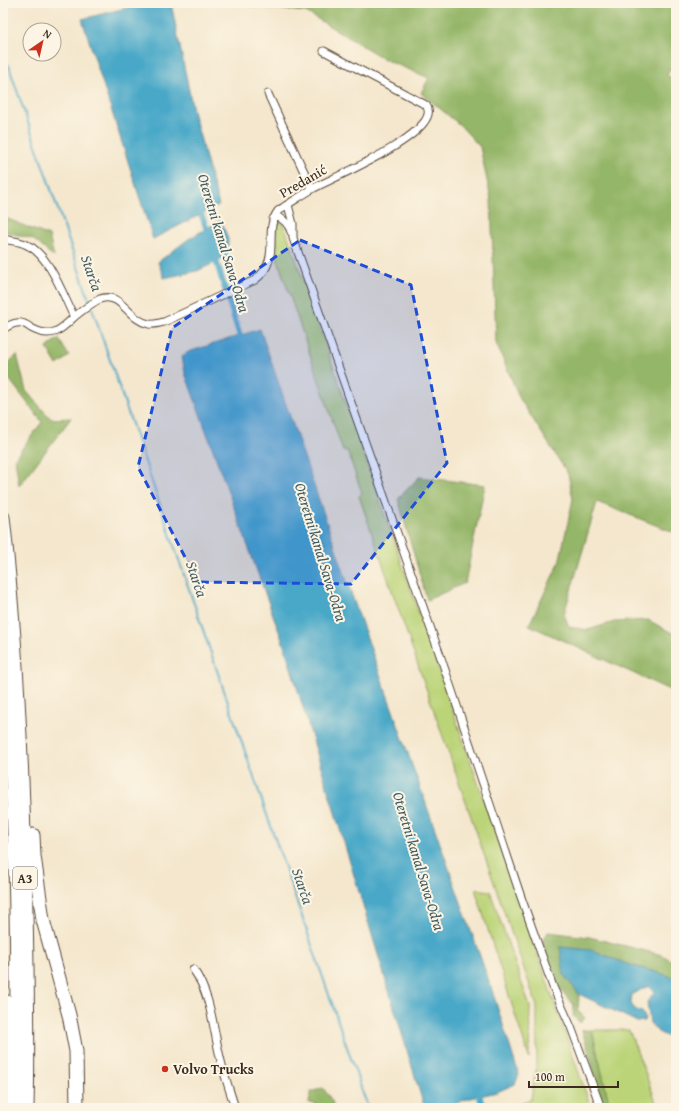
<svg xmlns="http://www.w3.org/2000/svg" width="679" height="1111" viewBox="0 0 679 1111" font-family="'Gentium Book Plus',serif">
<rect width="100%" height="100%" fill="#fcf5e5"/>
<filter id="ink" filterUnits="userSpaceOnUse"><feTurbulence type="fractalNoise" baseFrequency=".025" numOctaves="2"/><feDisplacementMap in="SourceGraphic" scale="8" xChannelSelector="R" yChannelSelector="G"/><feConvolveMatrix kernelMatrix="1 2 1 2 8 2 1 2 1" color-interpolation-filters="sRGB"/></filter>
<filter id="wash" filterUnits="userSpaceOnUse"><feTurbulence type="fractalNoise" baseFrequency=".012" numOctaves="4" result="noise"/><feDisplacementMap in="SourceGraphic" scale="16" xChannelSelector="R" yChannelSelector="G"/><feGaussianBlur stdDeviation="0.9" result="paint"/><feColorMatrix in="noise" values="0 0 0 0 0 0 0 0 0 0 0 0 0 0 0 0 0 1.4 0 .05"/><feComposite in="paint" operator="in"/></filter>
<g filter="url(#wash)">
<rect width="100%" height="100%" fill="#f4e7cd"/>
<!-- green -->
<g fill="#bbd478" stroke="#7b7f4b">
<path d="M281,222L285,228L591,1108H506L531,1099L537,1061V1006L359,496L362,493L347,450L343,451L278,261L276,224Z"/>
<path d="M475,889L490,891L530,1007L529,1058Z"/>
<path d="M592,1030H629L655,1099L656,1108H610Z"/>
</g>
<!-- forest -->
<g fill="#94b668" stroke="#687043">
<path d="M248,3H676V59L667,75L676,81V533L597,502L564,614L569,627L588,630L614,622L648,620L676,635V693L529,625L559,563L573,499L568,474L520,399L496,343L491,199L480,147L460,125L421,93L429,78L386,60L306,12L249,6Z"/>
<path d="M3,217L49,236L54,257L33,239L3,231Z"/>
<path d="M58,338L69,356L57,365L47,348Z"/>
<path d="M17,355L26,391L51,419L71,418L19,486L15,458L42,422L3,371V368Z"/>
<path d="M419,477L485,485L465,583L427,600L398,499Z"/>
<path d="M548,932L589,937L662,955L676,963V978L624,963L592,950L564,975L579,994L578,1011L585,1018L580,1023L573,1016L574,1005L558,987L542,943Z"/>
<path d="M582,1030H592L610,1108H604Z"/>
<path d="M323,1088L332,1101L334,1108H314L317,1104L309,1103L311,1092Z"/>
</g>
<!-- water -->
<g fill="#49a8c8" stroke="#426973">
<path d="M146,3H171L194,115L219,205L153,239L82,19Z"/>
<path d="M221,220L228,239L227,257L197,271L164,278L158,262L190,238Z"/>
<path d="M260,329L355,604L491,987L519,1075L515,1084L497,1092L466,1099L448,1108H428L423,1103L285,648L185,373L182,357L188,352Z"/>
<path d="M560,947L592,950L624,963L676,978V1041L658,1032L650,1023L647,1002L654,993L649,986L632,994L631,1004L635,1009L642,1012L645,1017L644,1021L637,1022L579,994L564,975Z"/>
</g>
<g fill="none" stroke-linecap="round" stroke-linejoin="round">
<!-- stream -->
<path stroke="#49a8c8" stroke-width="2" d="M3,60L9,66L13,79L368,1108"/>
<!-- canal -->
<g stroke="#49a8c8" stroke-width="6">
<path d="M199,207L209,236"/>
<path d="M214,254L242,343"/>
<path d="M477,1088L483,1108"/>
</g>
</g>
</g>
<g filter="url(#ink)">
<g fill="none" stroke-linecap="round" stroke-linejoin="round">
<defs>
<g id="street">
<path d="M268,94L312,189"/>
<path d="M288,205L293,224V238L440,655L521,897L553,987L571,1027L601,1108"/>
<path d="M273,219L278,217C285,220 289,225 291,232"/>
<path d="M3,239C11,241 20,241 27,245C49,254 64,297 74,317C82,311 91,303 100,299C121,291 128,320 149,324C153,325 159,323 164,322L255,280C283,258 262,232 278,211C280,209 309,191 314,188C332,178 446,131 426,105L324,51"/>
<path d="M3,329C7,327 12,323 17,323C22,322 27,325 31,328C51,339 60,331 74,317"/>
<path d="M193,969C211,994 213,1028 220,1057C224,1075 230,1091 235,1108"/>
</g>
<g id="highway">
<path d="M3,517C16,635 22,752 25,870C27,949 29,1029 27,1108"/>
<path d="M3,632C15,790 19,949 16,1108"/>
<path d="M33,835L34,856L43,920L69,1015L76,1051L77,1108"/>
<path d="M4,1108L8,1002"/>
</g>
</defs>
<!-- street casing -->
<use href="#street" stroke="#574638" stroke-width="9"/>
<!-- highway casing -->
<use href="#highway" stroke="#574638" stroke-width="15"/>
<!-- street -->
<use href="#street" stroke="#fff" stroke-width="7"/>
<!-- highway -->
<use href="#highway" stroke="#fff" stroke-width="13"/>
</g>
</g>
<!-- marked area -->
<path fill="#1d4ed8" fill-opacity="0.2" stroke="#1d4ed8" stroke-width="3" stroke-dasharray="8 5" stroke-linejoin="round" d="M300,240L411,285L447,463L351,584L198,582L138,467L172,328Z"/>
<!-- markers -->
<circle fill="#c8321e" stroke="#fcf5e5" stroke-width="1.5" cx="165" cy="1069" r="4"/>
<g text-anchor="middle" dominant-baseline="central" stroke-width="4" stroke-linejoin="round" paint-order="stroke">
<!-- shield labels -->
<rect fill="#fcf5e5" stroke="#75675a" stroke-width="1" x="13" y="867" width="24" height="22" rx="3"/>
<g font-size="13" font-weight="bold" fill="#3b2a1e">
<text x="25" y="878">A3</text>
</g>
<!-- street labels -->
<g font-size="14" fill="#3b2a1e" stroke="#fcf5e5">
<text transform="translate(303 181) rotate(-30)">Predanić</text>
</g>
<!-- poi labels -->
<g font-size="14" font-weight="bold" fill="#3b2a1e" stroke="#fcf5e5" text-anchor="start">
<text x="173" y="1069">Volvo Trucks</text>
</g>
<!-- water labels -->
<g font-size="15" font-style="italic" fill="#415c62" stroke="#fcf5e5">
<text transform="translate(224 243) rotate(73)">Oteretni kanal Sava-Odra</text>
<text transform="translate(92 273) rotate(71)">Starča</text>
<text transform="translate(321 552) rotate(73)">Oteretni kanal Sava-Odra</text>
<text transform="translate(197 579) rotate(71)">Starča</text>
<text transform="translate(419 861) rotate(73)">Oteretni kanal Sava-Odra</text>
<text transform="translate(303 886) rotate(71)">Starča</text>
</g>
</g>
<!-- margin -->
<rect width="679" height="1111" fill="none" stroke="#fcf5e5" stroke-width="16"/>
<!-- north arrow -->
<g transform="translate(42 42) rotate(34)"><circle r="19" fill="#fcf5e5" stroke="#afa495"/>
<path d="M0-3L7 15L0 10L-7 15Z" fill="#c8321e"/>
<text y="-6" font-size="11" font-weight="bold" text-anchor="middle" fill="#3b2a1e">N</text>
</g>
<!-- scale -->
<path d="M529 1081v6h89v-6" fill="none" stroke="#3b2a1e" stroke-width="2"/>
<text x="535" y="1081" font-size="12" fill="#3b2a1e" stroke="#fcf5e5" stroke-width="3" paint-order="stroke">100 m</text>
</svg>
